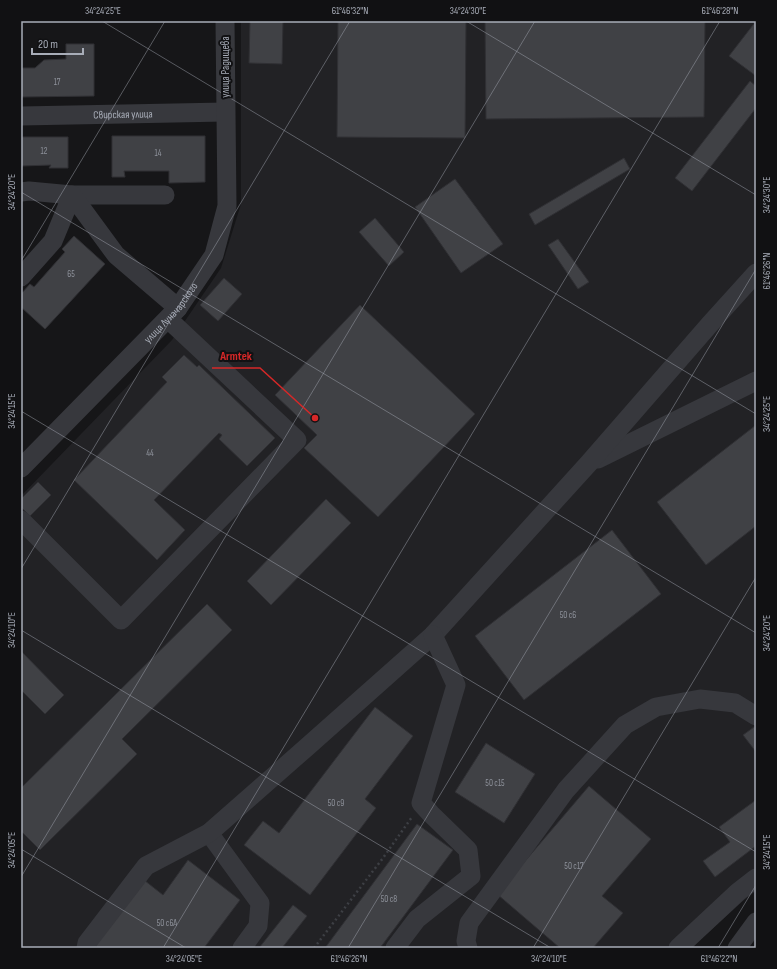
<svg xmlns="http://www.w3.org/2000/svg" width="777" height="969" viewBox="0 0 777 969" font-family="'Sofia Sans Condensed',sans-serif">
<rect width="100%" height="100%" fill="#161618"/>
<!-- built -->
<path fill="#222225" d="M241,21H756V891L743,901L691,948H21V496L172,340L221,268L241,204Z"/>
<!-- building -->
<g fill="#404145" stroke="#303034">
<path d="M250,21H283L282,64L249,63Z"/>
<path d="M338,21H466L465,138L337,137Z"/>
<path d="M485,21H705L704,117L486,119Z"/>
<path d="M756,21V76L729,56Z"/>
<path d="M66,44H94V96L21,97V68H35L44,60L66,59Z"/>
<path d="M750,81L756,86V108L692,191L675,178Z"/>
<path d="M112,136H205V182L169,183V171H124L125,177H112Z"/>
<path d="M21,137H68V168H49L51,165L21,166Z"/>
<path d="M624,158L630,169L535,225L529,214Z"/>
<path d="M455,179L503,244L461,273L415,207Z"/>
<path d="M375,218L404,252L389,266L359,232Z"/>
<path d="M74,236L105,264L45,329L21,307V294L30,284L34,287L65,252L62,249Z"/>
<path d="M558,239L589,282L578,289L548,245Z"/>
<path d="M224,278L242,294L218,321L200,305Z"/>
<path d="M360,305L475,414L378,517L304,448L317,435L275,395Z"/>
<path d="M184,355L197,367L199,365L275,438L247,466L219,439L222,435L219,433L154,500L185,530L157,560L74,480L167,382L162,377Z"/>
<path d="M756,425V526L706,565L657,502Z"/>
<path d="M38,482L51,495L30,516L21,507V499Z"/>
<path d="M326,499L351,523L271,605L247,581Z"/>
<path d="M612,530L661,594L524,700L475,636Z"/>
<path d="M207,604L232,630L122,739L137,754L40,850L21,831V788Z"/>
<path d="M21,651L64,695L45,714L21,690Z"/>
<path d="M375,707L413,736L365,799L376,808L310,895L244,845L263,821L279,833Z"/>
<path d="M754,727L756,730V752L743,735Z"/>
<path d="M486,743L535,774L504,823L455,792Z"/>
<path d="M589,786L651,839L602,896L623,913L593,948H560L497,894Z"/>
<path d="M756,800V846L715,877L703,861L730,842L719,827Z"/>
<path d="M417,824L453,850L380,948H325Z"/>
<path d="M188,860L240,900L204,948H98L95,946L144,880L163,895Z"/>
<path d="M293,905L307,916L282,948H259Z"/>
</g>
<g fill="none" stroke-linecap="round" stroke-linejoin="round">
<!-- path -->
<path stroke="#3d3f44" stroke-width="2.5" stroke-dasharray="2 3" stroke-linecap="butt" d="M314,948L383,858L412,817"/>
<!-- minor -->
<g stroke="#37383d" stroke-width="19">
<path id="s1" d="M21,116L225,112"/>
<path d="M21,192L29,191L72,195H165"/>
<path d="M21,277L53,241L72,195L116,255L178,308"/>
<path d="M598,459L756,381"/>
<path id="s2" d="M21,468L178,308L214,255L227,206L225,21"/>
<path d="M21,520L121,620L297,440L168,319"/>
<path d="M209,833L260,903L258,926L242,948"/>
<path d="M86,948L87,943L146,866L209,833L307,747L433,635L589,463L710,324L756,273"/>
<path d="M395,948L417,919L471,876L468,850L431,814L421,803L456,685L433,635"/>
<path d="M468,948L466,941L469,923L566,790L625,725L656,707L700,699L735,703L756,716"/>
<path d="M678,948L738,892L756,878"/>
<path d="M737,948L756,922"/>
</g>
</g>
<!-- ticks -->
<path fill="none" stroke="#a8adb8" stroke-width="1" stroke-opacity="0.45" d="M102,21L756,414M466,21L756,195M21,192L756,633M21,261L165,21M21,411L756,852M21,569L350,21M21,630L551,948M21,849L186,948M21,877L535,21M163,948L720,21M348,948L756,269M533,948L756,577M718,948L756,885"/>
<g text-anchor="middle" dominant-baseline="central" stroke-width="4" stroke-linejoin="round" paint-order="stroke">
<!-- number labels -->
<g font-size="9" fill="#8e929b">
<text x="57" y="82">17</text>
<text x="44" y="151">12</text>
<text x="158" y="153">14</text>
<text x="71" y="274">65</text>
<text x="150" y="453">44</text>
<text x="568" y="615">50 с6</text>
<text x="495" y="783">50 с15</text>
<text x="336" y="803">50 с9</text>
<text x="574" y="866">50 с17</text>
<text x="389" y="899">50 с8</text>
<text x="167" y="923">50 с6А</text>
</g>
<!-- street labels -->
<g font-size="11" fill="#a8adb8" stroke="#111113">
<text transform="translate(225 67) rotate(-90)">улица Радищева</text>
<text stroke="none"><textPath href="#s1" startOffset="102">Свирская улица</textPath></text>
<text stroke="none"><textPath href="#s2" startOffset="216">улица Луначарского</textPath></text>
</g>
</g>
<!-- callouts -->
<path fill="none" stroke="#d62828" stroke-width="1.5" d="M315 418L260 368H212"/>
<circle fill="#d62828" stroke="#111113" stroke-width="1.5" cx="315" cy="418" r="4"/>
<g font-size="12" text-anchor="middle" font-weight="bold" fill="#d62828" stroke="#111113" stroke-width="4" stroke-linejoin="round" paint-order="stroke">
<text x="236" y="360">Armtek</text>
</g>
<!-- border -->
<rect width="777" height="969" fill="none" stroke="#111113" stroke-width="44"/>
<!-- scale -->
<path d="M32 48v6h51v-6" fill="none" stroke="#a8adb8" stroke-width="2"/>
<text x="38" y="48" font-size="12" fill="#a8adb8" stroke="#111113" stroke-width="3" paint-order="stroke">20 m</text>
<rect x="22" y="22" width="733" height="925" fill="none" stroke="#a8adb8" stroke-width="1.5"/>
<g font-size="10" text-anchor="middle" fill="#a8adb8">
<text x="103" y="14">34°24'25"E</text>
<text x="350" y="14">61°46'32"N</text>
<text x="468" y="14">34°24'30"E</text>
<text x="720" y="14">61°46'28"N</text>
<text transform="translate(11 192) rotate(-90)" y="4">34°24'20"E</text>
<text transform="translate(766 195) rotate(-90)" y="4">34°24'30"E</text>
<text transform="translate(766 271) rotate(-90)" y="4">61°46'26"N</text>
<text transform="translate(11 411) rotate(-90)" y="4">34°24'15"E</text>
<text transform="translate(766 414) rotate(-90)" y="4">34°24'25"E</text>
<text transform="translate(11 630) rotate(-90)" y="4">34°24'10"E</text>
<text transform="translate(766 633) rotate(-90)" y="4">34°24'20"E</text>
<text transform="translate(11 850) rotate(-90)" y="4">34°24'05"E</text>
<text transform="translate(766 852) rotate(-90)" y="4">34°24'15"E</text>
<text x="184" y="962">34°24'05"E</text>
<text x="349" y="962">61°46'26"N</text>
<text x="549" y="962">34°24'10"E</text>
<text x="719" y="962">61°46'22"N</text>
</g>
</svg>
